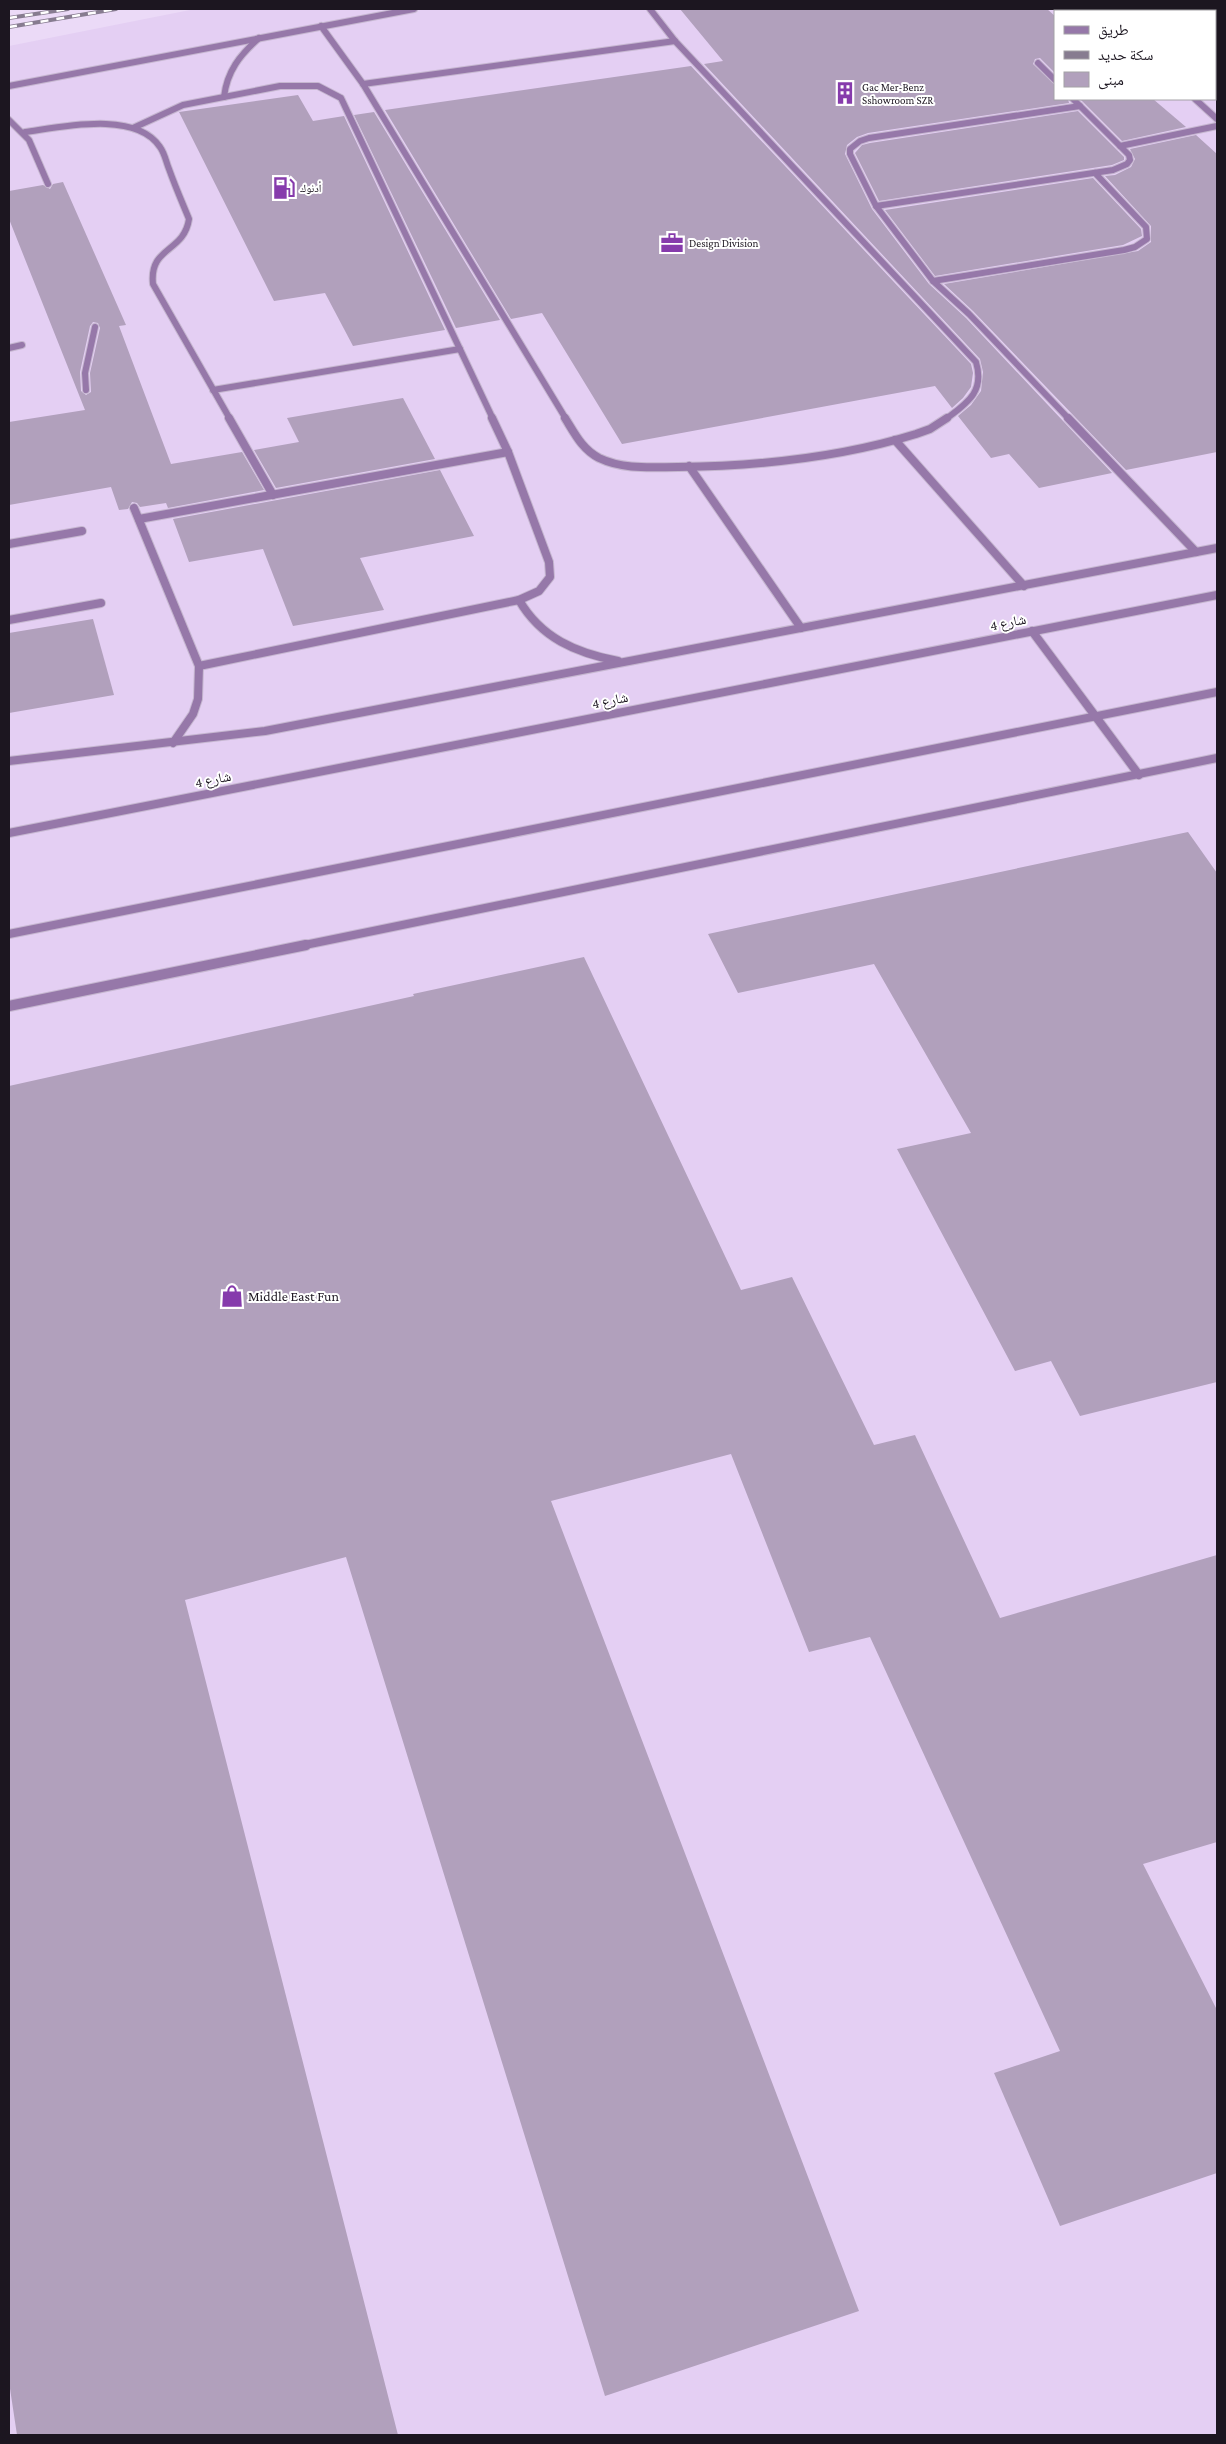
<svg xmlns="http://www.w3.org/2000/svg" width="1226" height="2444" viewBox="0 0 1226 2444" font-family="'Crimson Pro','Noto Naskh Arabic',serif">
<rect width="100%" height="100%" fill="#ebdaf7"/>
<!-- built -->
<path fill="#e4cff3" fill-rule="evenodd" d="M195,9H1217V2435H9V46ZM1055,11H1215V99H1055Z"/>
<!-- building -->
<g fill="#b1a0bc" fill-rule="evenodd">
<path d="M680,9H1047L1055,16V73L1040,58L1035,59L1033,64L1055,85V99H1068L1069,103L868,133L857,137L847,145L845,154L872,209L929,284L966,318L1112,473L1039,488L1009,454L991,458L958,416L971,405L981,391L983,372L980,359L704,64L723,61Z"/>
<path d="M691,66L971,364L973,373L971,387L963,398L952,408L935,386L622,444L542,313L511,319L385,110Z"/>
<path d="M298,95L313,121L344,116L445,330L353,346L325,293L274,301L179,112Z"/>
<path d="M1080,99H1153L1186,127L1122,141Z"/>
<path d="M1078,111L1124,157V160L1112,165L879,201L855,153L862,145L870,143Z"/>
<path d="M374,112L500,320L456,328L354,115Z"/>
<path d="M1196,135L1217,154V452L1126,470L973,311L944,284L1138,251L1151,242V226L1105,176L1115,175L1131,167L1135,159L1130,149Z"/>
<path d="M1093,178L1141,229L1142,236L1123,245L935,276L885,210Z"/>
<path d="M63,182L126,325L119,326L171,464L242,452L264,490L168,508L166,503L140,507L137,503L132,502L128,509L119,510L111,487L9,505V422L85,410L9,219V191L43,185L50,189L53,184ZM93,322L98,323L100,328L90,373L91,392L86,395L81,391L80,372L90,326Z"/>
<path d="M403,398L435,459L276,488L254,450L299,442L287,418Z"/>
<path d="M440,470L474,536L360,558L384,610L293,626L263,549L189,562L173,519Z"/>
<path d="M93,619L114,695L9,713V633Z"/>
<path d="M1188,832L1217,873V1382L1080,1416L1051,1361L1015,1371L897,1149L971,1133L874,964L738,993L708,934Z"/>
<path d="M584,957L741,1290L792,1277L874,1445L915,1435L1000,1618L1217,1555V1842L1143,1864L1217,2010V2173L1060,2226L994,2073L1060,2051L870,1637L809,1652L731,1454L551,1501L859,2311L605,2396L346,1557L185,1600L398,2435H17L9,2382V1086L414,996L413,994Z"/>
</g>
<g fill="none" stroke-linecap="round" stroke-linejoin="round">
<defs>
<g id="service-far2">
<path d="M650,9L675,41L976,362C985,392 967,403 946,419"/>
<path d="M321,26L363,84L566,419"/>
<path d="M1038,63L1055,80"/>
<path d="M363,84L675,41"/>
<path d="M224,97C227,71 240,55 259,38"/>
<path d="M9,120L29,140L48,184"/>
<path d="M133,128L183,105L280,86H318L341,98L493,419"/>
<path d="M25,132C61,127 136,110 160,147C165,154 166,162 169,169C175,186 182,202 189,219C184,253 149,246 153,284L230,419"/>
<path d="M1120,146L1217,126"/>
<path d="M876,206L1113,170L1127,164L1130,160L1129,155L1073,99"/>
<path d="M933,281L1124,250L1135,247L1147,239L1146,227L1095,173"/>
<path d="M9,348L22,345"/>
<path d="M86,390L85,373L95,327"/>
<path d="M213,390L460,349"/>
<path d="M1069,419L969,314L933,281L876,206L850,154V149L860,141L869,138L1080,106"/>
</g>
<g id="service-far1">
<path d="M229,418L273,495"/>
<path d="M565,418C575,434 582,449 599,458C624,470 652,467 678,467C759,466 839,458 916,434L930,429L947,418"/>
<path d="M1068,418L1196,552"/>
<path d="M895,440L1024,586"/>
<path d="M689,466L801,628"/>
<path d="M134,508L199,666L198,699L193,714L173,743"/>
<path d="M139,519L508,452"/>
<path d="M9,544L82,531"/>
<path d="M519,600C541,638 576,653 618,661"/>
<path d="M9,620L101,603"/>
<path d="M199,666L519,600L539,591L550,577L549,562L508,452L492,418"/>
<path d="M1096,717L1139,775"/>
<path d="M9,761L265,731L1217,548"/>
<path d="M9,934L1217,692"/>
<path d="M300,946L1217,758"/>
</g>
<path id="service" d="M9,1006L306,945"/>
<g id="minor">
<path d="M1032,631L1096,717"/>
<path d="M9,833L1217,595"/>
</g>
<g id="tertiary">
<path d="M1098,9L1101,11"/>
<path d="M9,86L414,9"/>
<path d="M1195,99L1217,119"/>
</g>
<g id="motorway">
<path d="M1181,9H1190L1192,11H1183Z"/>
<path d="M1215,33L1217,34V42L1215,41Z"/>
</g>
</defs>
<!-- service-far2 casing -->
<use href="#service-far2" stroke="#c6b7d0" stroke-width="8"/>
<!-- service-far1 casing -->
<use href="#service-far1" stroke="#c6b7d0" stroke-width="10"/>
<!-- service casing -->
<use href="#service" stroke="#c6b7d0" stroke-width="12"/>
<!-- minor casing -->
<use href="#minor" stroke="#c6b7d0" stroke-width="10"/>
<!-- tertiary casing -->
<use href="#tertiary" stroke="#c6b7d0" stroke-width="8"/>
<!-- motorway casing -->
<use href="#motorway" stroke="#c6b7d0" stroke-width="3"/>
<!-- service-far2 -->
<use href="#service-far2" stroke="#9678a9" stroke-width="6"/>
<!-- service-far1 -->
<use href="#service-far1" stroke="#9678a9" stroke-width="8"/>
<!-- service -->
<use href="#service" stroke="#9678a9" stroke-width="10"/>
<!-- minor -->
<use href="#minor" stroke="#9678a9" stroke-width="8"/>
<!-- tertiary -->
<use href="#tertiary" stroke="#9678a9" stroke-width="6"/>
<!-- motorway -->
<use href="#motorway" fill="#350e48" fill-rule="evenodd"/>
<defs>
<g id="rail">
<path d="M9,18L68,9"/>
<path d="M9,27L116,9"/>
</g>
</defs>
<!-- rail casing -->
<use href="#rail" stroke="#877c90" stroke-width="4"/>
<!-- rail -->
<use href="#rail" stroke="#fff" stroke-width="2.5" stroke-dasharray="8" stroke-linecap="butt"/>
</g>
<!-- icons -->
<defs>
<symbol id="building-bare" viewBox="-9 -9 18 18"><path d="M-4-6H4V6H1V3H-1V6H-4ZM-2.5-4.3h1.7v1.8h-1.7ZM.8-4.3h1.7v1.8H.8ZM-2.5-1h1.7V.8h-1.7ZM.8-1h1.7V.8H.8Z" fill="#863bac" stroke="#fff" stroke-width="2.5" paint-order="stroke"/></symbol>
<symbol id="fuel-bare" viewBox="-9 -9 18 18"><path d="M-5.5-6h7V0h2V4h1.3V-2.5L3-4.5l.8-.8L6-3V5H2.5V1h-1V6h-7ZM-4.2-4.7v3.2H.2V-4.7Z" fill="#863bac" stroke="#fff" stroke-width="2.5" paint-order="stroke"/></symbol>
<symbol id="office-bare" viewBox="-9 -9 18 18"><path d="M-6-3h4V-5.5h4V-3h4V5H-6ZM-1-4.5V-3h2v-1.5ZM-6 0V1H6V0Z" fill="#863bac" stroke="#fff" stroke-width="2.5" paint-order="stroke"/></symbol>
<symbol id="shop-bare" viewBox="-9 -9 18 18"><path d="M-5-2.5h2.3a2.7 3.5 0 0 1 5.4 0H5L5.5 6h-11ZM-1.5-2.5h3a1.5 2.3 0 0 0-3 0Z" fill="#863bac" stroke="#fff" stroke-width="2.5" paint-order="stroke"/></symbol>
</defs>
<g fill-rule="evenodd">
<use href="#building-bare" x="829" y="77" width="32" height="32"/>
<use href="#fuel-bare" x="268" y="172" width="32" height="32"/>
<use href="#office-bare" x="656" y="227" width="32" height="32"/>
<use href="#shop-bare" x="216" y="1280" width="32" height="32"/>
</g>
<g text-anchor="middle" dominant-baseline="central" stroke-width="4" stroke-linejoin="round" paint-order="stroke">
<!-- far-poi labels -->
<g font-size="11" fill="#1c1620" stroke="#fff" text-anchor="start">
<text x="862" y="87">Gac Mer-Benz<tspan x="862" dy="13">Sshowroom SZR</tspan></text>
<text x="300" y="188">أدنوك</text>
<text x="689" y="243">Design Division</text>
</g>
<!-- street labels -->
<g font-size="14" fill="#1c1620" stroke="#fff">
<text transform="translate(1008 622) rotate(-11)">شارع 4</text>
<text transform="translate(610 700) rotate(-11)">شارع 4</text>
<text transform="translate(213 779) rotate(-11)">شارع 4</text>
</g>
<!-- poi labels -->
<g font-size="14" fill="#1c1620" stroke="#fff" text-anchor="start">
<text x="248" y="1296">Middle East Fun</text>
</g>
</g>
<!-- border -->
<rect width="1226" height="2444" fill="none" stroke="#1c1620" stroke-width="20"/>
<!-- legend -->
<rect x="1054" y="10" width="162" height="90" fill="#ffffff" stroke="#a4a2a6"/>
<rect x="1064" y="26" width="25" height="8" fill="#9678a9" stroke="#a4a2a6"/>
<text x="1098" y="35" font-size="15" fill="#1c1620">طريق</text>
<rect x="1064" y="51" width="25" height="8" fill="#877c90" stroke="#a4a2a6"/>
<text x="1098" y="60" font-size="15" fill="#1c1620">سكة حديد</text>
<rect x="1064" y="72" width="25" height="15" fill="#b1a0bc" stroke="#a4a2a6"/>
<text x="1098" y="85" font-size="15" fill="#1c1620">مبنى</text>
</svg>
